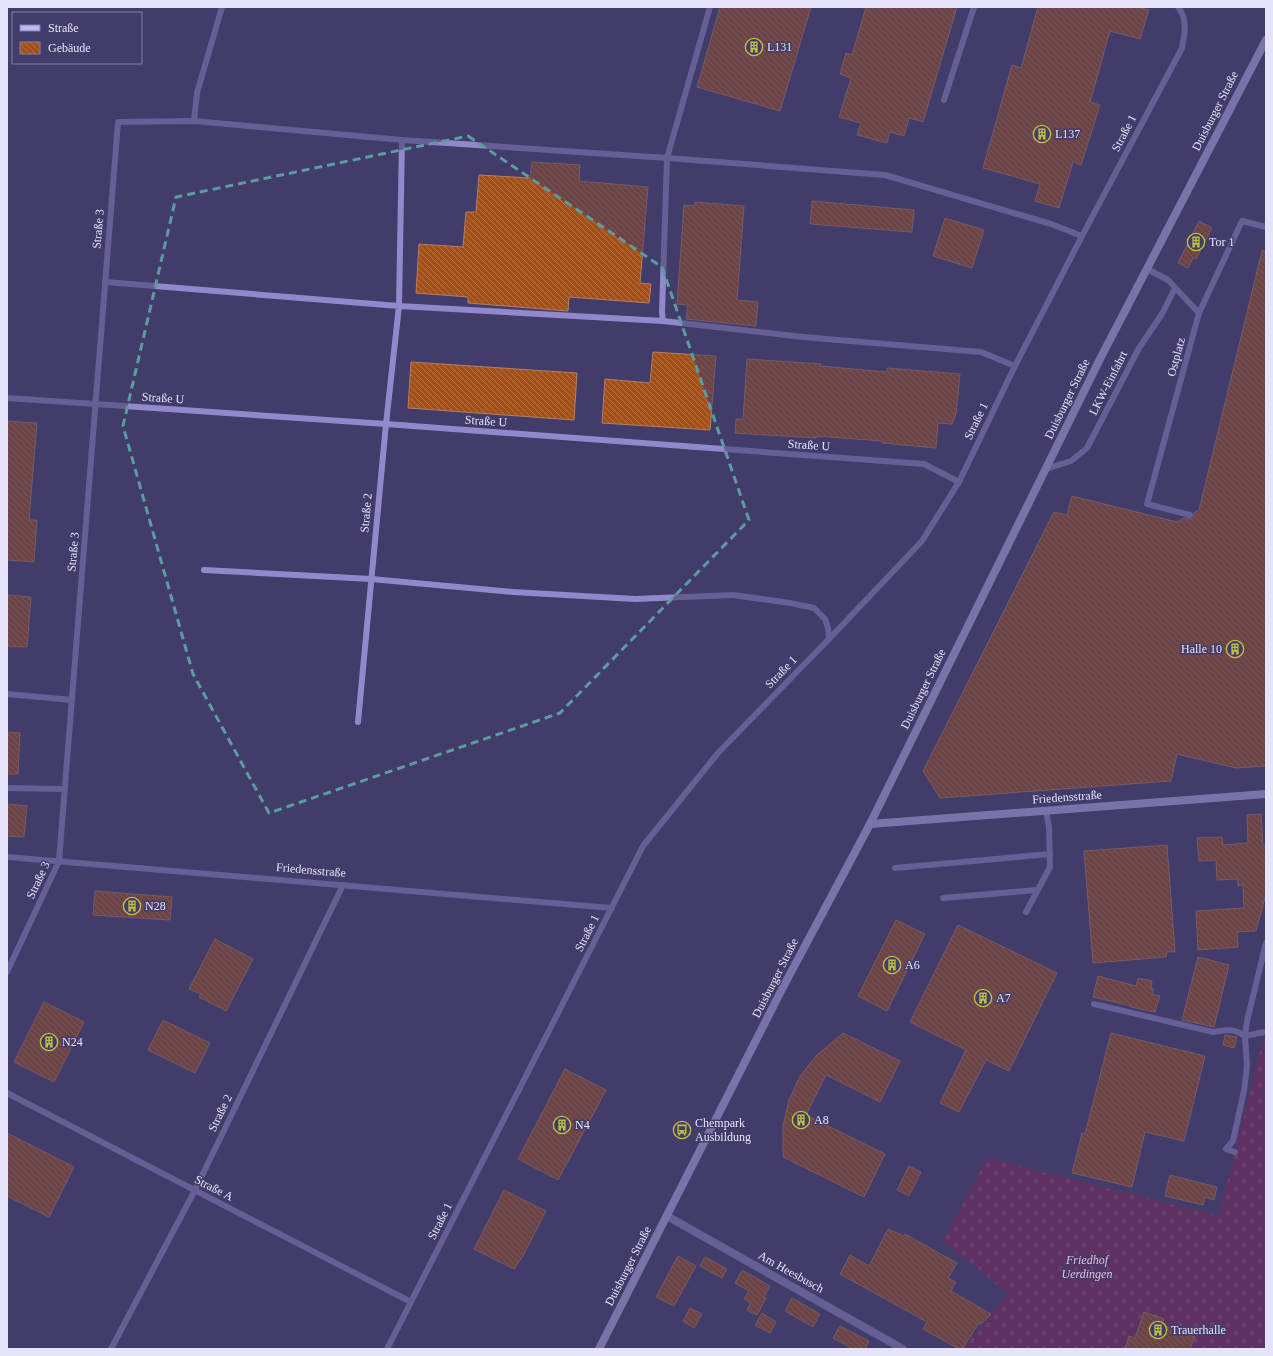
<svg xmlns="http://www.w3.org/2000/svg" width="1273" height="1356" viewBox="0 0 1273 1356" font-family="'Times New Roman',serif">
<defs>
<pattern id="cemetery-stones" width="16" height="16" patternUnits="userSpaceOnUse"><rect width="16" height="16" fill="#83245c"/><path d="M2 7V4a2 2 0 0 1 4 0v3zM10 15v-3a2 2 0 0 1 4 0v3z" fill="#944474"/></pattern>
<pattern id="building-back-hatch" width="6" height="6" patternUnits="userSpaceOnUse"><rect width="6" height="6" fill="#a24f19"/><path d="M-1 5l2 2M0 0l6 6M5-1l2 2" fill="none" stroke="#b37147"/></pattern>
</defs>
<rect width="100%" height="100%" fill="#423c6a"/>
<!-- cemetery -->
<path fill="url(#cemetery-stones)" d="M1266,1029V1349H962L1009,1294L943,1241L987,1158L1219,1216Z"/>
<!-- building -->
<g fill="url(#building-back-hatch)" stroke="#b47f63">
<path d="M720,7H811L780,111L697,87Z"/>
<path d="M866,7H957L923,122L909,118L904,136L890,132L887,143L857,135L861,123L839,117L851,78L840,74L846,53L852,55Z"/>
<path d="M1038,7H1137L1149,10L1140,39L1110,31L1090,102L1100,105L1081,165L1073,162L1059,208L1035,201L1040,184L983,168L1012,65L1021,68Z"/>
<path d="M532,162L580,165L579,181L648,187L640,283L651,284L649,303L569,297L568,311L468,303V297L416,293L419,244L463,247L466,212H476L479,175L530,178Z"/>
<path d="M812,201L914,210L912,232L810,224Z"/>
<path d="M695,202L744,206L737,300L758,302L756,326L686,319L688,305L677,304L684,205L694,206Z"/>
<path d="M945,218L984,230L972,268L933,256Z"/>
<path d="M1199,221L1212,228L1196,259L1193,258L1188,268L1178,263Z"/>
<path d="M1262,251H1266V766L1236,768L1177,754L1171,781L940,798L923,771L1054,512L1067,515L1072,496L1177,522L1184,518L1192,519L1194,516V513L1199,510Z"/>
<path d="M653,352L716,356L710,430L602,423L605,379L650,383Z"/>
<path d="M747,359L821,364L820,366L887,372V368L960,374L956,414L952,424L938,423L936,448L882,443V441L816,436V438L735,433L736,419H743Z"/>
<path d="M411,362L577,373L574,420L408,408Z"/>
<path d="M7,421L37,423L29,520H37L34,562L7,560Z"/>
<path d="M7,595L31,597L27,647L7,646Z"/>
<path d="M7,732L20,733L18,774H7Z"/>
<path d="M7,804L27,806L24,837L7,836Z"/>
<path d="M1261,814L1263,846H1266V894L1256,931L1237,932L1238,947L1198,950L1196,911L1244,908L1243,885L1238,886V879L1217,880L1216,860L1199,861L1197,838L1222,837L1223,845L1248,843L1247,815Z"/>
<path d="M1167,845L1175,952H1167L1166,957L1093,963L1084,851Z"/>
<path d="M95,891L172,897L170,920L93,915Z"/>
<path d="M896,920L925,934L887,1011L858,996Z"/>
<path d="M958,925L1057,973L1009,1071L986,1060L959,1112L940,1103L966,1050L910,1022Z"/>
<path d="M215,939L253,959L226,1011L199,997L201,994L189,989Z"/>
<path d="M1198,957L1229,965L1214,1027L1182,1020Z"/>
<path d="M1098,976L1136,986L1138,978L1152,981L1151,988L1154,989L1152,994L1160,996L1155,1012L1131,1007V1006L1093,997Z"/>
<path d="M44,1002L84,1022L54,1082L14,1062Z"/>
<path d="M163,1020L210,1043L195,1073L148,1050Z"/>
<path d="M843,1033L900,1061L880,1102L826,1075L806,1115L885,1154L864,1197L783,1157V1126L789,1100L800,1076L817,1055Z"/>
<path d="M1111,1033L1205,1056L1184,1141L1145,1132L1132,1187L1072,1173L1082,1133L1085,1134Z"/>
<path d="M1225,1035L1237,1037L1234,1048L1223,1045Z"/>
<path d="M565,1069L606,1090L558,1180L518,1159Z"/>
<path d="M7,1133L74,1167L49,1217L7,1196Z"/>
<path d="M909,1166L921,1172L909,1196L897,1190Z"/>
<path d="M1170,1175L1217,1187L1214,1200L1205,1197L1203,1205L1165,1196Z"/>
<path d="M504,1190L546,1211L524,1254L514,1269L474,1249Z"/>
<path d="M888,1229L904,1236L905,1234L957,1263L948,1278L956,1282L951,1291L991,1314L981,1324L979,1323L962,1349H959L923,1329L927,1322L840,1274L850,1255L869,1266Z"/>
<path d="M678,1256L696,1266L674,1306L656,1297Z"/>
<path d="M705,1257L727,1269L722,1278L700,1266Z"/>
<path d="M742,1270L770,1286L764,1297L766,1298L757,1315L747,1310L751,1303L744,1299L749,1291L735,1283Z"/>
<path d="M792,1298L820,1314L813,1327L785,1311Z"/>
<path d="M690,1308L702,1314L694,1328L683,1321Z"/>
<path d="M1144,1312L1164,1319L1162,1325L1195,1336L1190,1349H1125L1129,1336L1135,1338Z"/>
<path d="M762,1313L776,1322L770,1333L755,1325Z"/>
<path d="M840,1326L869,1341L865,1349H853L833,1338Z"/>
</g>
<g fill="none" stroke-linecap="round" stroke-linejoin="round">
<!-- service -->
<g stroke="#9189cc" stroke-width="6">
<path d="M944,100L974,7"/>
<path d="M194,121L197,93L222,7"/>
<path d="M402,140L399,306L663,321L662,312L667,158L885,175L1051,224L1082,236"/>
<path d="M1147,269L1168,280L1199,313"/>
<path d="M105,282L399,306L386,424L358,722"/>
<path d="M663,321L803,337L981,352L1015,366"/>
<path d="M7,398L386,424L924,464L959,482"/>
<path d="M1046,469L1071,461L1087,448L1139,348L1162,314L1175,288"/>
<path d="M1190,515L1147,504L1199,313L1242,221L1266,227"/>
<path d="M204,570L371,579L513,592L635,599L733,595L790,603L814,608L825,619L828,628L829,639"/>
<path d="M7,694L72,700"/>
<path d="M7,788L64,789"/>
<path d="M7,857L612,908"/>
<path d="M895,868L1050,854"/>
<path d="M943,898L1037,890"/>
<path d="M1026,912L1050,867L1049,827L1046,811"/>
<path d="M7,972L59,861L118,122L194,121L402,140L667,158L710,7"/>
<path d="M1094,1004L1213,1032C1226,1030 1233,1028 1245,1036L1265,1032"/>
<path d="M7,1093L411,1302"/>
<path d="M1235,1152L1226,1149L1233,1141L1244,1091L1247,1066L1245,1036L1247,1021L1266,943"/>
<path d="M111,1349L195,1190L343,885"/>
<path d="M387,1349L643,846L718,753L829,639L922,541L959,482L1015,366L1082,236L1182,48C1185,33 1188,20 1178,7"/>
</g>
<!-- minor -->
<path stroke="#9189cc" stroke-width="8" d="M667,1216L903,1349"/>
<!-- secondary -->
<g stroke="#bdb7f7" stroke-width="8">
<path d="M870,824L1266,794"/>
<path d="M599,1349L781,991L870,824L1101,357L1266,40"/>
</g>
</g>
<!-- marked area -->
<path d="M0 0H1273V1356H0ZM468,136L662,267L749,520L560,713L269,813L193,674L123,426L176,197Z" fill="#423c6a" fill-opacity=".55" fill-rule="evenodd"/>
<path fill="none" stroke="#5a9c9f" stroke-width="3" stroke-dasharray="8 5" stroke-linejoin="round" d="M468,136L662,267L749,520L560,713L269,813L193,674L123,426L176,197Z"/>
<!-- icons -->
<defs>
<symbol id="building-ring" viewBox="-11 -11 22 22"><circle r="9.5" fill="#423c6a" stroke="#c0be41" stroke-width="1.5"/><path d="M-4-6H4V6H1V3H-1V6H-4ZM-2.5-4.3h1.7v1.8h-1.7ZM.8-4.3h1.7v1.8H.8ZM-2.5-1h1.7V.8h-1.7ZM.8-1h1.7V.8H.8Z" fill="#c0be41"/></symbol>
<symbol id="bus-ring" viewBox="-11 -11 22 22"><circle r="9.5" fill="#423c6a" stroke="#c0be41" stroke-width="1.5"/><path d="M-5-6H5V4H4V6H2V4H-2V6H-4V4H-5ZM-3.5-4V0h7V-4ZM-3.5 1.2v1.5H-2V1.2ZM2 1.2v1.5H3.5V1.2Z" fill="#c0be41"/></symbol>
</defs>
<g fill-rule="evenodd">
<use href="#building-ring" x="744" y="37" width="20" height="20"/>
<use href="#building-ring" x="1032" y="124" width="20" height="20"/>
<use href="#building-ring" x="1186" y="232" width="20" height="20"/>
<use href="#building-ring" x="1225" y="639" width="20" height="20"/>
<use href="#building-ring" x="122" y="896" width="20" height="20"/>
<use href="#building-ring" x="882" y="955" width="20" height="20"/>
<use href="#building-ring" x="973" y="988" width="20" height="20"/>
<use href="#building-ring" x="39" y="1032" width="20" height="20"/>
<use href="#building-ring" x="791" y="1110" width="20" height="20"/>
<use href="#building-ring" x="552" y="1115" width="20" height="20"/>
<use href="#bus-ring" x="672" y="1120" width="20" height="20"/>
<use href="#building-ring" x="1148" y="1320" width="20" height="20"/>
</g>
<g text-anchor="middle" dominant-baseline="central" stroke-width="3" stroke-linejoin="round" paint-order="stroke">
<!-- poi labels -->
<g font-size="12" fill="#e5e4fb" stroke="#423c6a" text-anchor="start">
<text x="767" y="47">L131</text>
<text x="1055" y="134">L137</text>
<text x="1209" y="242">Tor 1</text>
<text x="1222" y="649" text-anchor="end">Halle 10</text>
<text x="145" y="906">N28</text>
<text x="905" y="965">A6</text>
<text x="996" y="998">A7</text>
<text x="62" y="1042">N24</text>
<text x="814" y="1120">A8</text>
<text x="695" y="1123">Chempark<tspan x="695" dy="14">Ausbildung</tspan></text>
<text x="575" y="1125">N4</text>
<text x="1171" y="1330">Trauerhalle</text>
</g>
<!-- street labels -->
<g font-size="12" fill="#e5e4fb" stroke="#423c6a">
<text transform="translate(1215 111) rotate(-63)">Duisburger Straße</text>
<text transform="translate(1124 133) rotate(-62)">Straße 1</text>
<text transform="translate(98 229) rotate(-85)">Straße 3</text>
<text transform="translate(1176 357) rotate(-75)">Ostplatz</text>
<text transform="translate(1108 383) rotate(-63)">LKW-Einfahrt</text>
<text transform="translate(163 398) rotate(4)">Straße U</text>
<text transform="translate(1067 399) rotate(-64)">Duisburger Straße</text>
<text transform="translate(486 421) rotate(4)">Straße U</text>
<text transform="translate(976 421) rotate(-64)">Straße 1</text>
<text transform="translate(809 445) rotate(4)">Straße U</text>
<text transform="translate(366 513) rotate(-85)">Straße 2</text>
<text transform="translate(73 552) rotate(-85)">Straße 3</text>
<text transform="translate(781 672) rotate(-46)">Straße 1</text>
<text transform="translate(923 689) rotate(-64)">Duisburger Straße</text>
<text transform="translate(1067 797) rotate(-4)">Friedensstraße</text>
<text transform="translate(311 870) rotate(5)">Friedensstraße</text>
<text transform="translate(38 880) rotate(-65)">Straße 3</text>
<text transform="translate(587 933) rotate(-63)">Straße 1</text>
<text transform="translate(775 978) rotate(-63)">Duisburger Straße</text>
<text transform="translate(220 1113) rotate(-64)">Straße 2</text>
<text transform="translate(214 1188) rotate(27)">Straße A</text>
<text transform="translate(440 1221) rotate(-63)">Straße 1</text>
<text transform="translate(628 1266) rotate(-63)">Duisburger Straße</text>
<text transform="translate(791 1272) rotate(29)">Am Heesbusch</text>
</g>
<!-- park labels -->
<g font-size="12" font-style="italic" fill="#f6bcd8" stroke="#423c6a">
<text x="1087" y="1260">Friedhof<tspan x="1087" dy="14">Uerdingen</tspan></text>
</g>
</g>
<!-- border -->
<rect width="1273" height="1356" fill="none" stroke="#e5e4fb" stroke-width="16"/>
<!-- legend -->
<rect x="12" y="12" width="130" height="52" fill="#423c6a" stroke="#837fa4"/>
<rect x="20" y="25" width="20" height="6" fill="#bdb7f7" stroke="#837fa4"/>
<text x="48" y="32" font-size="12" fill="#e5e4fb">Straße</text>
<rect x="20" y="42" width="20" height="12" fill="url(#building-back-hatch)" stroke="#837fa4"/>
<text x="48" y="52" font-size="12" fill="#e5e4fb">Gebäude</text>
</svg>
